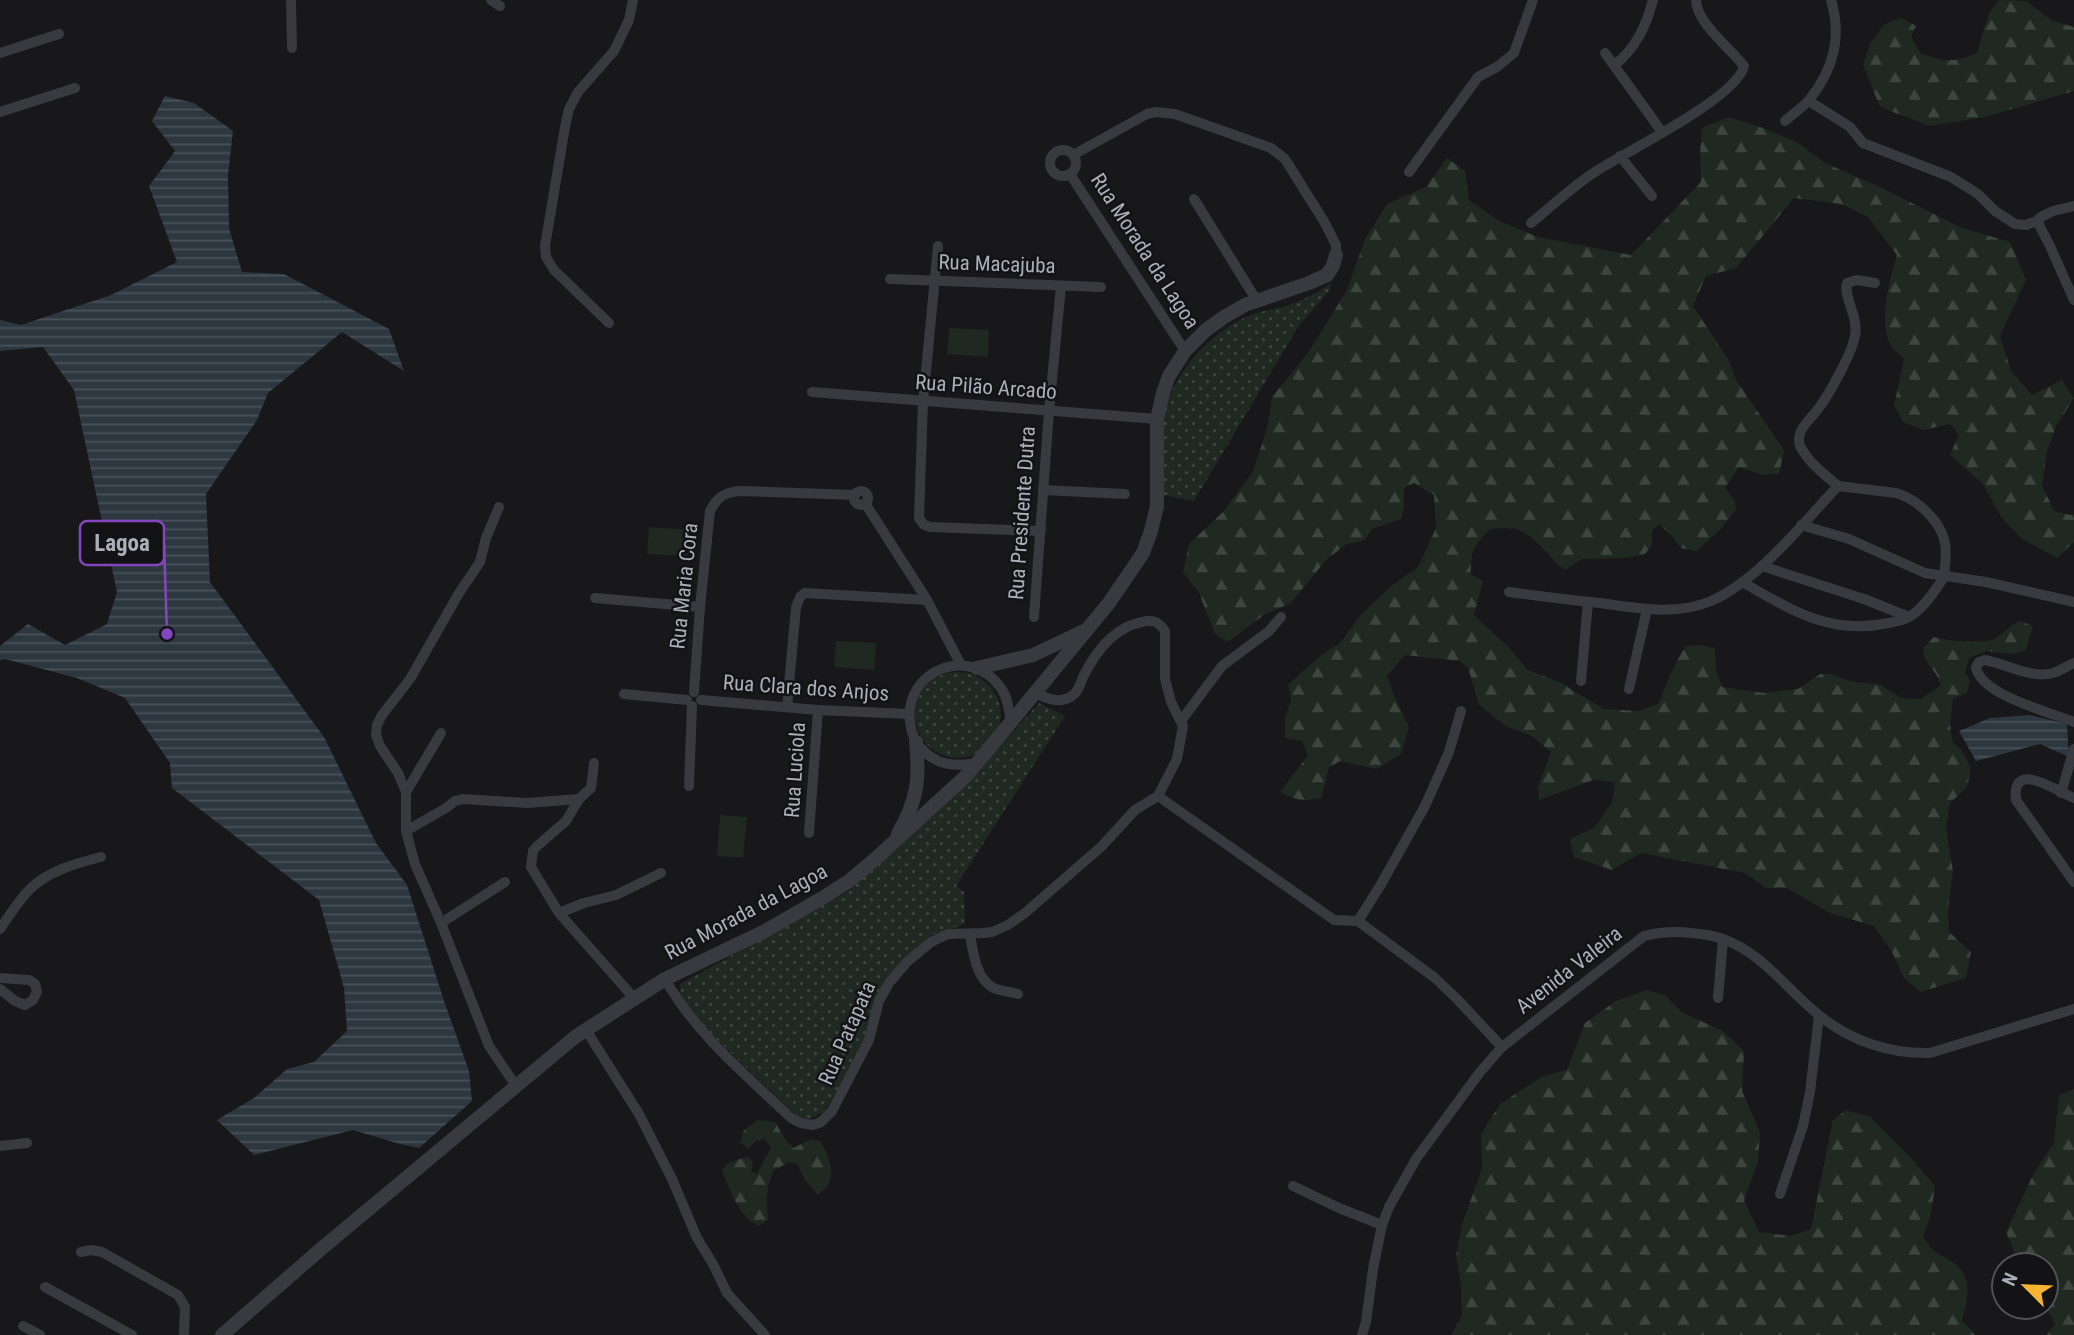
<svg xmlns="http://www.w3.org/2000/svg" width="2074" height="1335" viewBox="0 0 2074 1335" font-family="'Roboto Condensed',sans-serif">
<defs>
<pattern id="forest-firs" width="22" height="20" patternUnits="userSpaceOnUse" patternTransform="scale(1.75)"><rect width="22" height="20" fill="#1f2821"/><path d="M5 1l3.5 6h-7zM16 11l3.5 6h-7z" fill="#3d453f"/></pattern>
<pattern id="park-dots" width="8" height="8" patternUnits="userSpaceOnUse" patternTransform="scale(1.75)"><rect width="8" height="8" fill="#1f2821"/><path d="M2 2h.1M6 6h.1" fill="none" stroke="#3d453f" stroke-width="1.8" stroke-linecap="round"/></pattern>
<pattern id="water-rules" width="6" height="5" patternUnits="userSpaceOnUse" patternTransform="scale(1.75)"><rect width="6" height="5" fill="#2d373f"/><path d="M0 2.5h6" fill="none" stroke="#495159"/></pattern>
</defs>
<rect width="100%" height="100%" fill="#18181a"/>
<!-- grass -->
<g fill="#1f2821">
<path d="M949,328L989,330L988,357L947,354Z"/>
<path d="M649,527L690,530L688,556L647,554Z"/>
<path d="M836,641L876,643L874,670L834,667Z"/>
<path d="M720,815L747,817L743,858L717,856Z"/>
</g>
<!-- forest -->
<g fill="url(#forest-firs)">
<path d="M1999,0L2026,1L2053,21L2074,27V91L1985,117L1930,126L1880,107L1863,65L1871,42L1885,24L1901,18L1916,26L1911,36L1920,53C1943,62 1954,63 1977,53C1984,34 1985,14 1999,0Z"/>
<path d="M1729,117L1763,128L1797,142L1825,163L1880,187L1962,228L2010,242L2026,280L2000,336L2011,371L2032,395L2062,380L2074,398L2056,426L2047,451L2042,485L2054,511L2070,515L2074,514V542L2057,558L2021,538L2001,517L1983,484L1950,455L1959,435L1950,424L1923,430L1903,422L1894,406L1904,358C1899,354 1891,348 1889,342C1879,317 1890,279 1897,255L1868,217L1841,204L1794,198L1736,268L1706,276L1693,306L1729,361L1736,380L1784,450L1779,474L1763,475L1739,467L1725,488L1735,501L1736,509L1720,530L1696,551L1681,548L1671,535L1659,524L1652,531V545L1645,554L1625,558L1582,559L1565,570C1548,558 1538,537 1518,530C1510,527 1499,529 1490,529C1476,543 1469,553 1471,574L1483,581L1474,615L1508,647L1528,670L1559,682L1604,709L1639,711L1658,704L1676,662L1686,646L1701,645L1715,648L1716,670L1722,687L1764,693L1798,689L1820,674H1832L1849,681L1881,685L1901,698L1921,699L1941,685C1936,668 1924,666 1923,648L1934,637C1951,641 1974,644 1992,640C2000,637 2010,625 2020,621L2033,626L2026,650L2015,654L1986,651L1969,658L1965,674L1970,680L1967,693L1953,699L1950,724L1953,743L1962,750L1971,769L1967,787L1950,803L1946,828L1953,871L1948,911L1949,932L1971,952L1966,978L1920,992L1904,978L1892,952L1874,926L1830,913L1787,888H1766L1745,873L1641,853L1612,870L1574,857L1570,839L1595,827L1612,802L1615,782L1593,780L1539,800L1538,787L1551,752L1532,736L1506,726L1479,705L1468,668L1460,661L1405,655L1387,676L1394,696L1409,727L1401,754L1377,769L1340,761L1329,768L1321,798C1302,801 1297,801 1280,792L1308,755L1302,741L1285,738V718L1291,699L1288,685L1320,656L1341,642L1359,617L1390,587L1418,567L1436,528L1434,495L1414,483L1404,488V506L1401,519L1372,529L1365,540L1345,545L1326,560L1291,603L1264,615L1227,642L1215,634L1199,593L1183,572L1189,544L1223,512L1253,471L1267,429L1272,397L1310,350L1347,290L1365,239L1387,204L1426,187L1447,158L1465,171L1469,200L1499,221L1538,237L1631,255L1701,182L1700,152L1702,128Z"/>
<path d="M1647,990L1666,996L1681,1012L1723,1031L1744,1051L1742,1091L1760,1132L1758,1162L1744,1200L1759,1232L1791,1236L1811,1229L1833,1120L1846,1110L1870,1117L1911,1158L1935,1186L1931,1214L1923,1236C1935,1256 1934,1250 1951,1261C1974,1275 1968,1299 1962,1321L1976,1335H1451L1462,1316L1461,1285L1456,1256L1462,1225L1482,1168L1481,1134L1500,1104L1543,1076L1567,1070L1585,1023L1616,1001Z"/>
<path d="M2074,1089V1335H2046L2055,1324L2046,1306V1265H2020L2006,1232L2034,1173L2054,1143L2059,1095Z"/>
<path d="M758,1120L775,1122L785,1139L794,1148L810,1139L820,1141C831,1158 839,1182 818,1194L805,1180L797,1164L790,1162L774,1170C766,1186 766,1202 768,1220L759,1226C738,1217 730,1189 722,1170L730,1162L747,1157L753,1161L751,1172L757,1174L771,1147L764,1139L756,1141L748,1148L740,1143L744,1130Z"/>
</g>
<!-- park -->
<g fill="url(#park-dots)">
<path d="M1331,283L1330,290L1298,327L1194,501L1164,495C1163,474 1160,451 1162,430C1166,380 1205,334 1251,315C1261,311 1272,310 1282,307C1300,302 1316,294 1331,283Z"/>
<circle cx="958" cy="715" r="43"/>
<path d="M1039,703L1065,716L956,886L964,892L965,924L932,935L902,962L866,1039L825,1111L812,1118L800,1119L706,1029L679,997L680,984L847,892L994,753Z"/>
</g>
<!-- water -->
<g fill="url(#water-rules)">
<path d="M165,96L194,103L233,131L228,175L229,228L242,272L284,274L389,329L404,371L342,332L268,393L257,420L206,494L210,582L324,737L376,843L407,885L444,1001L469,1071L472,1101L419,1148L400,1144L353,1130L254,1155L217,1120L254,1098L287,1069L314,1062L347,1031L344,988L319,900L172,788L170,763L125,698L77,678L5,659L0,660V646L28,624L65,645L107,624L117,592L74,390L43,347L0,351V320L21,325L111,295L177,262L149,186L175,151L152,121Z"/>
<path d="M2030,715L2067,724L2069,757L2040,744L1976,761L1959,731L1990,718Z"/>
</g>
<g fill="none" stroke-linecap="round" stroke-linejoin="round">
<!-- minor -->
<g stroke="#393a3f" stroke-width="10">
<path d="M291,0L292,48"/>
<path d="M491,0L500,6"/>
<path d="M0,53L59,34"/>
<path d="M1605,53L1662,132"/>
<path d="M1615,65C1636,47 1646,27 1653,0"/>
<path d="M1809,101L1850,127L1863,143L1951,177L1978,194L1995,211L2015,224L2026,225L2037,221L2041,217L2053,211L2074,206"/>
<path d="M0,112L75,88"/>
<path d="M1785,121C1793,114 1803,107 1810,99C1834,68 1842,37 1831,0"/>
<circle cx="1063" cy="163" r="13"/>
<path d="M1073,155L1147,114L1156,112L1175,114L1271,148L1285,159L1325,223L1336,245V255"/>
<path d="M1620,156L1652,196"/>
<path d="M1409,172L1478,77L1497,67L1514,53L1533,0"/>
<path d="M1070,174L1185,351"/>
<path d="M1194,199L1257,301"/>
<path d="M2037,221L2050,246L2074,300"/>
<path d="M1531,223C1552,206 1573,186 1595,172C1625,152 1737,98 1744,66C1730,48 1696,22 1696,0"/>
<path d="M938,246L923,402L919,518L924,525L930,527L1041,531"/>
<path d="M890,279L1101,287"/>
<path d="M609,323L554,270L546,257L545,246L565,127L569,109L578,92L614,51L629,20L633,0"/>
<path d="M812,392L1157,419"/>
<path d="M1838,486C1825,475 1808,462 1800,446C1798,441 1799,436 1801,431C1805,423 1813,416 1818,409C1829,395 1852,353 1855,336C1859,317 1843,297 1847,283L1857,280L1875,283"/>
<path d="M1043,490L1125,494"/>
<circle cx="861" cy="498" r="7"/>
<path d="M865,503L927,600L961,665"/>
<path d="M499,507L486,538L480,562L459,593L410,679L382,715L377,725L376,735L380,746L398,773L406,792V831L415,864L441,923L489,1046L516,1086"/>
<path d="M1801,525L1849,539L1925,573L1986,582L2074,602"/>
<path d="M1762,566L1864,599L1909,617"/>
<path d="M1742,582C1790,609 1830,636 1888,623C1894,622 1903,620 1909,617C1923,609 1935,591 1944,577"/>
<path d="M1509,592C1539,596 1569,600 1600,603C1636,608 1676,616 1711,601C1759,580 1802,524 1838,486L1896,493C1917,499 1941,521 1945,543C1947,554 1945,566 1944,577"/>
<path d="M595,598L700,607"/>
<path d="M1034,617L1049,411L1061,286"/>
<path d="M2074,663C2067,666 2060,671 2053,673C2030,679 2007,664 1985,660L1979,662L1976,667C1980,695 2050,712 2074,722"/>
<path d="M1581,681L1588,602"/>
<path d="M1629,689L1647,609"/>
<path d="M694,692L700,607L710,511C717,497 725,492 740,491L855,495"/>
<path d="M624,694L687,700"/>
<path d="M701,700L818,710L909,714"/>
<path d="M787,707L796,607L800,597L805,593L927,600"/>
<path d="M1181,721L1222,666L1269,631L1281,617"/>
<path d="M594,763L591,788L579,799L566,821L536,847L533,851L531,867L559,913L634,998"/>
<path d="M978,763C955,767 936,766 920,747C914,740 911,731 910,722C904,670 970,644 1001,688C1008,698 1009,711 1011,724"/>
<path d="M689,786L692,706"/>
<path d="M406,792L441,733"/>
<path d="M2061,793L2074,749"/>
<path d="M1158,796L1334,920L1358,921L1435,978L1457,999L1502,1047"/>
<path d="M2074,798C2058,792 2011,758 2016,800L2074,882"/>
<path d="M406,831L446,808L455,801L463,799L527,803L579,799"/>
<path d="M809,833L818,710"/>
<path d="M559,913L584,903L616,895L661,873"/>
<path d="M1358,921L1380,886L1425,806L1449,752L1461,711"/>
<path d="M441,923L505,882"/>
<path d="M0,929C9,916 19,900 30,889C48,871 77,863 101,857"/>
<path d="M970,934C973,952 976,981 996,989C1002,991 1011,992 1018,994"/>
<path d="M0,978L29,980L35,984L37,992L33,1000L25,1005L15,1001L0,989"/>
<path d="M665,979C696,1034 746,1075 791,1118L801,1123L813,1125L821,1122L832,1111L869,1040L879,1001L889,983L907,962L931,942L948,934L983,933L992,932L1008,925L1025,913L1102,846L1135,810L1158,796L1177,759L1183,726L1171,702L1165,679V631C1159,622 1153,619 1142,622C1114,627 1095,653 1083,677C1080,684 1079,691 1072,696C1060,704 1047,699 1036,693"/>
<path d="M1718,998L1723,939"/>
<path d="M586,1030L639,1114L672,1179L697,1238L713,1264L727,1293L765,1335"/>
<path d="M0,1146L27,1143"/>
<path d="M1293,1186L1339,1208L1382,1225"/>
<path d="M1780,1194L1803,1126L1810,1092L1819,1016"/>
<path d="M81,1252L91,1250L102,1252L178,1295L185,1307L184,1335"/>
<path d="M45,1287L132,1335"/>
<path d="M23,1326L40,1335"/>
<path d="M1362,1335L1366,1322L1373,1269L1382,1225L1389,1207L1416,1159L1480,1072L1502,1047L1644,936C1660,932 1675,931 1691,933C1702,934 1713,935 1723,939C1763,953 1788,991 1820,1016C1851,1041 1890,1054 1930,1053L2074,1009"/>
</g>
<!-- tertiary -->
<g stroke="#393a3f" stroke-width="14">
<path d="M977,668L1033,655L1084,631"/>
<path d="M898,834C917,801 920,780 916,742"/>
<path d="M222,1335L321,1249L575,1037L665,979L765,931L824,897L849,881L873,861L965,777L988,750L1109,603L1143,553L1151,531L1157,506V419L1163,393L1169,376L1185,351L1206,330L1224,317L1245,305L1309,283L1327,275L1333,266L1336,255"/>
</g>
</g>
<g text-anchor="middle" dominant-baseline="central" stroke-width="5" stroke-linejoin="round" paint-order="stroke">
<!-- street labels -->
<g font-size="21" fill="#aaafba" stroke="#131315">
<text transform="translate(1145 251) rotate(57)">Rua Morada da Lagoa</text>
<text transform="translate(997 264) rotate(2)">Rua Macajuba</text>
<text transform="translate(986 387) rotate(4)">Rua Pilão Arcado</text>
<text transform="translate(1022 513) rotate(-86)">Rua Presidente Dutra</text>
<text transform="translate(684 586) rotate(-84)">Rua Maria Cora</text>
<text transform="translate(806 688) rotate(4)">Rua Clara dos Anjos</text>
<text transform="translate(795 770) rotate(-86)">Rua Luciola</text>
<text transform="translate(746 912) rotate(-28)">Rua Morada da Lagoa</text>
<text transform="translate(1569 970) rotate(-38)">Avenida Valeira</text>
<text transform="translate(847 1033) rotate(-66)">Rua Patapata</text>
</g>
</g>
<!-- callouts -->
<path fill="none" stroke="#8446be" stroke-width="2.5" d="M167 634L164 543"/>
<circle fill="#8446be" stroke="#131315" stroke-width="2.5" cx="167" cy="634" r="7"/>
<rect fill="#131315" stroke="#8446be" stroke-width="2.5" x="80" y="521" width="84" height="44" rx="7"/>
<g font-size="23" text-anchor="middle" font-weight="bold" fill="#aaafba">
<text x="122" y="551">Lagoa</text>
</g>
<!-- north arrow -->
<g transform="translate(2025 1286) rotate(294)"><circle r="33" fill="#131315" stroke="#4f5157" stroke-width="2"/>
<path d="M0-5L12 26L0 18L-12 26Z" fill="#f6b433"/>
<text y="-10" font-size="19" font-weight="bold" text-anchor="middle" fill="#aaafba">N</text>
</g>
</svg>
